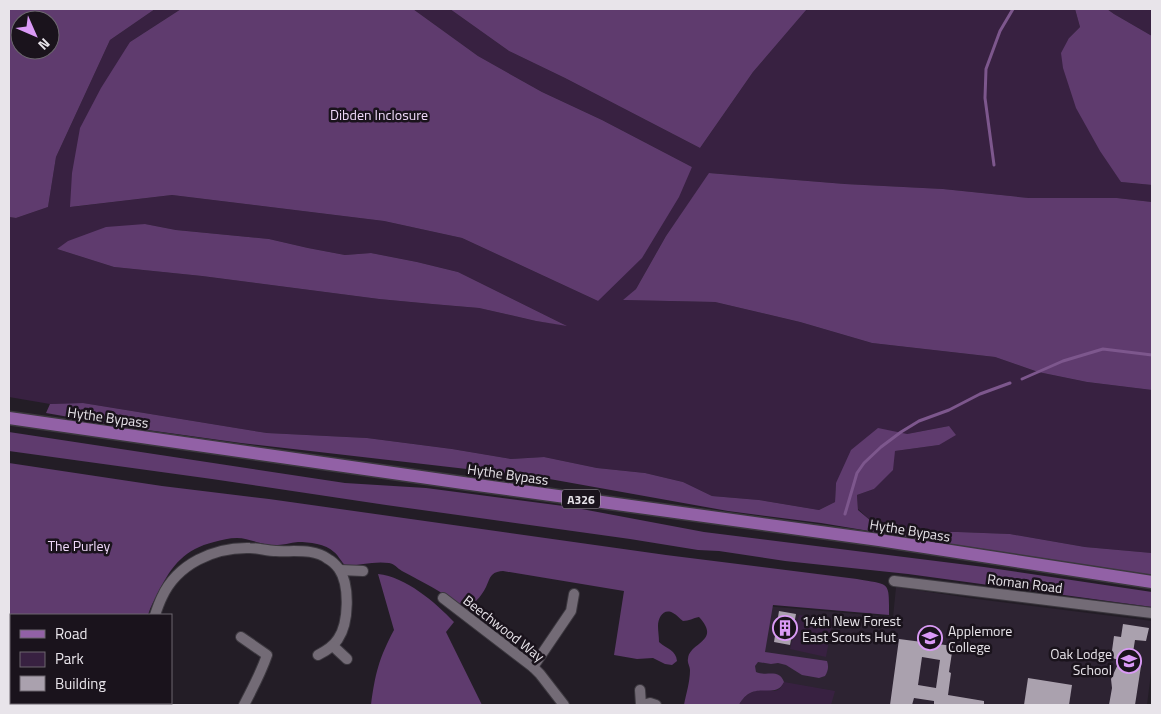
<svg xmlns="http://www.w3.org/2000/svg" width="1161" height="714" viewBox="0 0 1161 714" font-family="'Titillium Web',sans-serif">
<rect width="100%" height="100%" fill="#231d26"/>
<!-- built -->
<path fill="#2d2332" d="M896,587L969,598L1152,621V665L1147,705H741L754,605L893,617Z"/>
<!-- green -->
<g fill="#382141" fill-rule="evenodd">
<path d="M155,9H181L130,42L71,207L172,195L384,221L462,238L598,301L692,167L602,120L542,92L478,56L413,9H450L509,51L565,78L700,148L753,72L807,9H1075L1080,27L1069,38L1121,182L1152,185V202L1117,198H1029L943,189L845,184L710,173L666,236L636,289L624,300L715,302L800,322L872,343L995,357L1038,372L1087,382L1152,390V553L1085,547L1010,534L958,532H907L871,521L858,509L857,495L874,489L895,451L939,445L949,426L907,434L836,483L835,502L819,510L759,500L712,496L683,482L645,473L597,468L544,457L511,459L452,449L367,438L267,433L83,403L50,404L9,397V217L16,218L48,207L56,157L110,40ZM145,224L176,230L269,239L308,248L345,255L371,253L417,262L458,272L565,325L536,321L479,308L432,304L379,299L202,276L114,267L57,249Z"/>
<path d="M1107,9H1152V36L1114,14Z"/>
<path d="M799,615L833,619L826,657L790,649Z"/>
<path d="M784,682L835,691L831,705H739C744,694 754,689 767,690C769,690 773,691 775,691C780,690 782,686 784,682Z"/>
</g>
<!-- forest -->
<g fill="#5f3b6e" fill-rule="evenodd">
<path d="M9,9H155L110,40L56,157L48,207L16,218L9,217ZM20,20H50V50H20Z"/>
<path d="M181,9H413L478,56L542,92L602,120L692,167L679,197L642,258L598,301L462,238L384,221L172,195L70,207L72,173L80,128L101,88L130,42Z"/>
<path d="M450,9H807L753,72L700,148L565,78L509,51Z"/>
<path d="M1075,9H1107L1114,14L1152,36V185L1121,182L1100,151L1076,108L1063,68L1061,53L1069,38L1080,27Z"/>
<path d="M709,173L845,184L943,189L1029,198H1117L1152,202V390L1087,382L1038,372L995,357L872,343L800,322L715,302L623,300L636,289L666,236Z"/>
<path d="M145,224L176,230L269,239L308,248L345,255L371,253L417,262L458,272L567,326L536,321L479,308L432,304L379,299L202,276L114,267L57,249L68,241L106,227Z"/>
<path d="M83,403L267,433L367,438L452,449L511,459L544,457L597,468L645,473L683,482L712,496L759,500L819,510L835,502L836,483L851,450L878,428L907,434L949,426L956,435L939,445L895,451L893,470L874,489L857,495L858,510L871,521L907,532H958L1010,534L1085,547L1152,553V575L954,545L821,523L728,511L544,478L241,443L126,427L46,413L50,404Z"/>
<path d="M9,432L345,483L426,488L571,507L704,532L984,567L1152,592V607L908,574L785,561L719,551L698,550L630,539L386,505L212,479L9,451Z"/>
<path d="M9,463L162,486L269,499L666,555L857,579C891,585 889,581 889,615L773,605L765,652L827,661C829,667 828,671 825,676L819,678L802,675L786,665L778,663L771,664L758,662L755,666L756,672C767,677 779,668 784,682C775,701 753,678 739,705H684C686,694 690,682 690,670C690,666 687,663 688,659C689,642 722,642 699,617C693,618 689,621 683,621C680,619 677,615 673,613C664,608 658,617 658,626C658,631 659,637 659,642C667,649 676,650 677,661L672,665L665,664L653,658L637,659L614,655L624,591L503,571C499,571 495,572 492,575C489,578 488,583 486,587C481,597 473,607 461,607C442,591 424,583 402,571C397,568 395,564 389,563C375,561 360,565 346,566C341,562 339,556 334,552C326,544 309,542 298,542C289,543 280,546 271,545C259,544 248,538 237,538C229,538 222,540 214,542C185,549 172,565 159,591C155,599 150,607 148,615H11V703H146L147,705H9Z"/>
<path d="M378,574C406,577 435,602 454,622L446,632L482,705H371C375,674 379,658 394,630Z"/>
</g>
<g fill="none" stroke-linecap="round" stroke-linejoin="round">
<!-- stream -->
<g stroke="#7d578d" stroke-width="3">
<path d="M994,165L985,98L986,69L1000,31L1013,9"/>
<path d="M1022,379L1063,361L1103,349L1152,355"/>
<path d="M845,514L857,473L864,463L881,447L901,432L919,421L949,410L980,394L1010,383"/>
</g>
</g>
<!-- building -->
<g fill="#aaa1ae" fill-rule="evenodd">
<path d="M779,611L796,614L790,645L774,642Z"/>
<path d="M1123,624L1149,628L1146,641L1135,640L1131,665L1141,666L1135,705H1109L1112,688L1111,679L1120,660L1111,658L1114,636L1121,637Z"/>
<path d="M899,639L953,646L949,672L951,673L948,695L984,701V705H934V701L914,698L912,705H890ZM922,657L940,660L936,688L918,685Z"/>
<path d="M1028,678L1072,685L1069,705H1024Z"/>
</g>
<g fill="none" stroke-linecap="round" stroke-linejoin="round">
<defs>
<g id="minor">
<path d="M340,570L363,571"/>
<path d="M894,581L1152,613"/>
<path d="M443,598L533,667L540,674L564,705"/>
<path d="M155,615C157,609 159,603 162,597C177,564 214,547 250,548C259,548 267,551 276,551C293,552 314,548 328,559C332,561 336,565 339,569C350,585 349,623 338,639C333,647 326,651 318,655"/>
<path d="M241,637L267,655C261,673 252,689 244,705"/>
<path d="M333,646L347,659"/>
<path d="M533,667L571,611L574,594"/>
<path d="M640,690L641,705"/>
<path d="M162,703L163,705"/>
<path d="M643,705L650,703L656,705"/>
</g>
<path id="major" d="M9,418L463,483L879,540L1152,582"/>
</defs>
<!-- minor casing -->
<use href="#minor" stroke="#3c383f" stroke-width="12"/>
<!-- major casing -->
<use href="#major" stroke="#3c383f" stroke-width="15"/>
<!-- minor -->
<use href="#minor" stroke="#736b76" stroke-width="10"/>
<!-- major -->
<use href="#major" stroke="#9261a6" stroke-width="12"/>
</g>
<!-- icons -->
<defs>
<symbol id="building-ring" viewBox="-11 -11 22 22"><circle r="9.5" fill="#1a131c" stroke="#da9af6" stroke-width="1.5"/><path d="M-4-6H4V6H1V3H-1V6H-4ZM-2.5-4.3h1.7v1.8h-1.7ZM.8-4.3h1.7v1.8H.8ZM-2.5-1h1.7V.8h-1.7ZM.8-1h1.7V.8H.8Z" fill="#da9af6"/></symbol>
<symbol id="school-ring" viewBox="-11 -11 22 22"><circle r="9.5" fill="#1a131c" stroke="#da9af6" stroke-width="1.5"/><path d="M0-5L7-2L0 1L-7-2ZM-4 1L0 2.5L4 1V4Q0 6-4 4Z" fill="#da9af6"/></symbol>
</defs>
<g fill-rule="evenodd">
<use href="#building-ring" x="771" y="614" width="28" height="28"/>
<use href="#school-ring" x="916" y="624" width="28" height="28"/>
<use href="#school-ring" x="1115" y="647" width="28" height="28"/>
</g>
<g text-anchor="middle" dominant-baseline="central" stroke-width="5" stroke-linejoin="round" paint-order="stroke">
<!-- shield labels -->
<rect fill="#1a131c" stroke="#aaa5ac" stroke-width="1" x="562" y="489.5" width="38" height="19" rx="4"/>
<g font-size="12" font-weight="bold" fill="#e8e4ea">
<text x="581" y="499">A326</text>
</g>
<!-- park labels -->
<g font-size="14" fill="#f0dafa" stroke="#1a131c">
<text x="379" y="114">Dibden Inclosure</text>
<text x="79" y="545">The Purley</text>
</g>
<!-- street labels -->
<g font-size="14" fill="#e8e4ea" stroke="#1a131c">
<text transform="translate(108 417) rotate(8)">Hythe Bypass</text>
<text transform="translate(508 474) rotate(8)">Hythe Bypass</text>
<text transform="translate(910 530) rotate(9)">Hythe Bypass</text>
<text transform="translate(1025 583) rotate(7)">Roman Road</text>
<text transform="translate(504 628) rotate(38)">Beechwood Way</text>
</g>
<!-- poi labels -->
<g font-size="14" fill="#e8e4ea" stroke="#1a131c" text-anchor="start">
<text x="802" y="620">14th New Forest<tspan x="802" dy="16">East Scouts Hut</tspan></text>
<text x="948" y="630">Applemore<tspan x="948" dy="16">College</tspan></text>
<text x="1112" y="653" text-anchor="end">Oak Lodge<tspan x="1112" dy="16">School</tspan></text>
</g>
</g>
<!-- border -->
<rect width="1161" height="714" fill="none" stroke="#e8e4ea" stroke-width="20"/>
<!-- legend -->
<rect x="10" y="614" width="162" height="90" fill="#1a131c" stroke="#6c676e"/>
<rect x="20" y="630" width="25" height="8" fill="#9261a6" stroke="#6c676e"/>
<text x="55" y="639" font-size="15" fill="#e8e4ea">Road</text>
<rect x="20" y="652" width="25" height="15" fill="#382141" stroke="#6c676e"/>
<text x="55" y="664" font-size="15" fill="#e8e4ea">Park</text>
<rect x="20" y="676" width="25" height="15" fill="#aaa1ae" stroke="#6c676e"/>
<text x="55" y="689" font-size="15" fill="#e8e4ea">Building</text>
<!-- north arrow -->
<g transform="translate(35 35) rotate(135)"><circle r="24" fill="#1a131c" stroke="#6c676e"/>
<path d="M0-4L9 19L0 12L-9 19Z" fill="#da9af6"/>
<text y="-8" font-size="14" font-weight="bold" text-anchor="middle" fill="#e8e4ea">N</text>
</g>
</svg>
